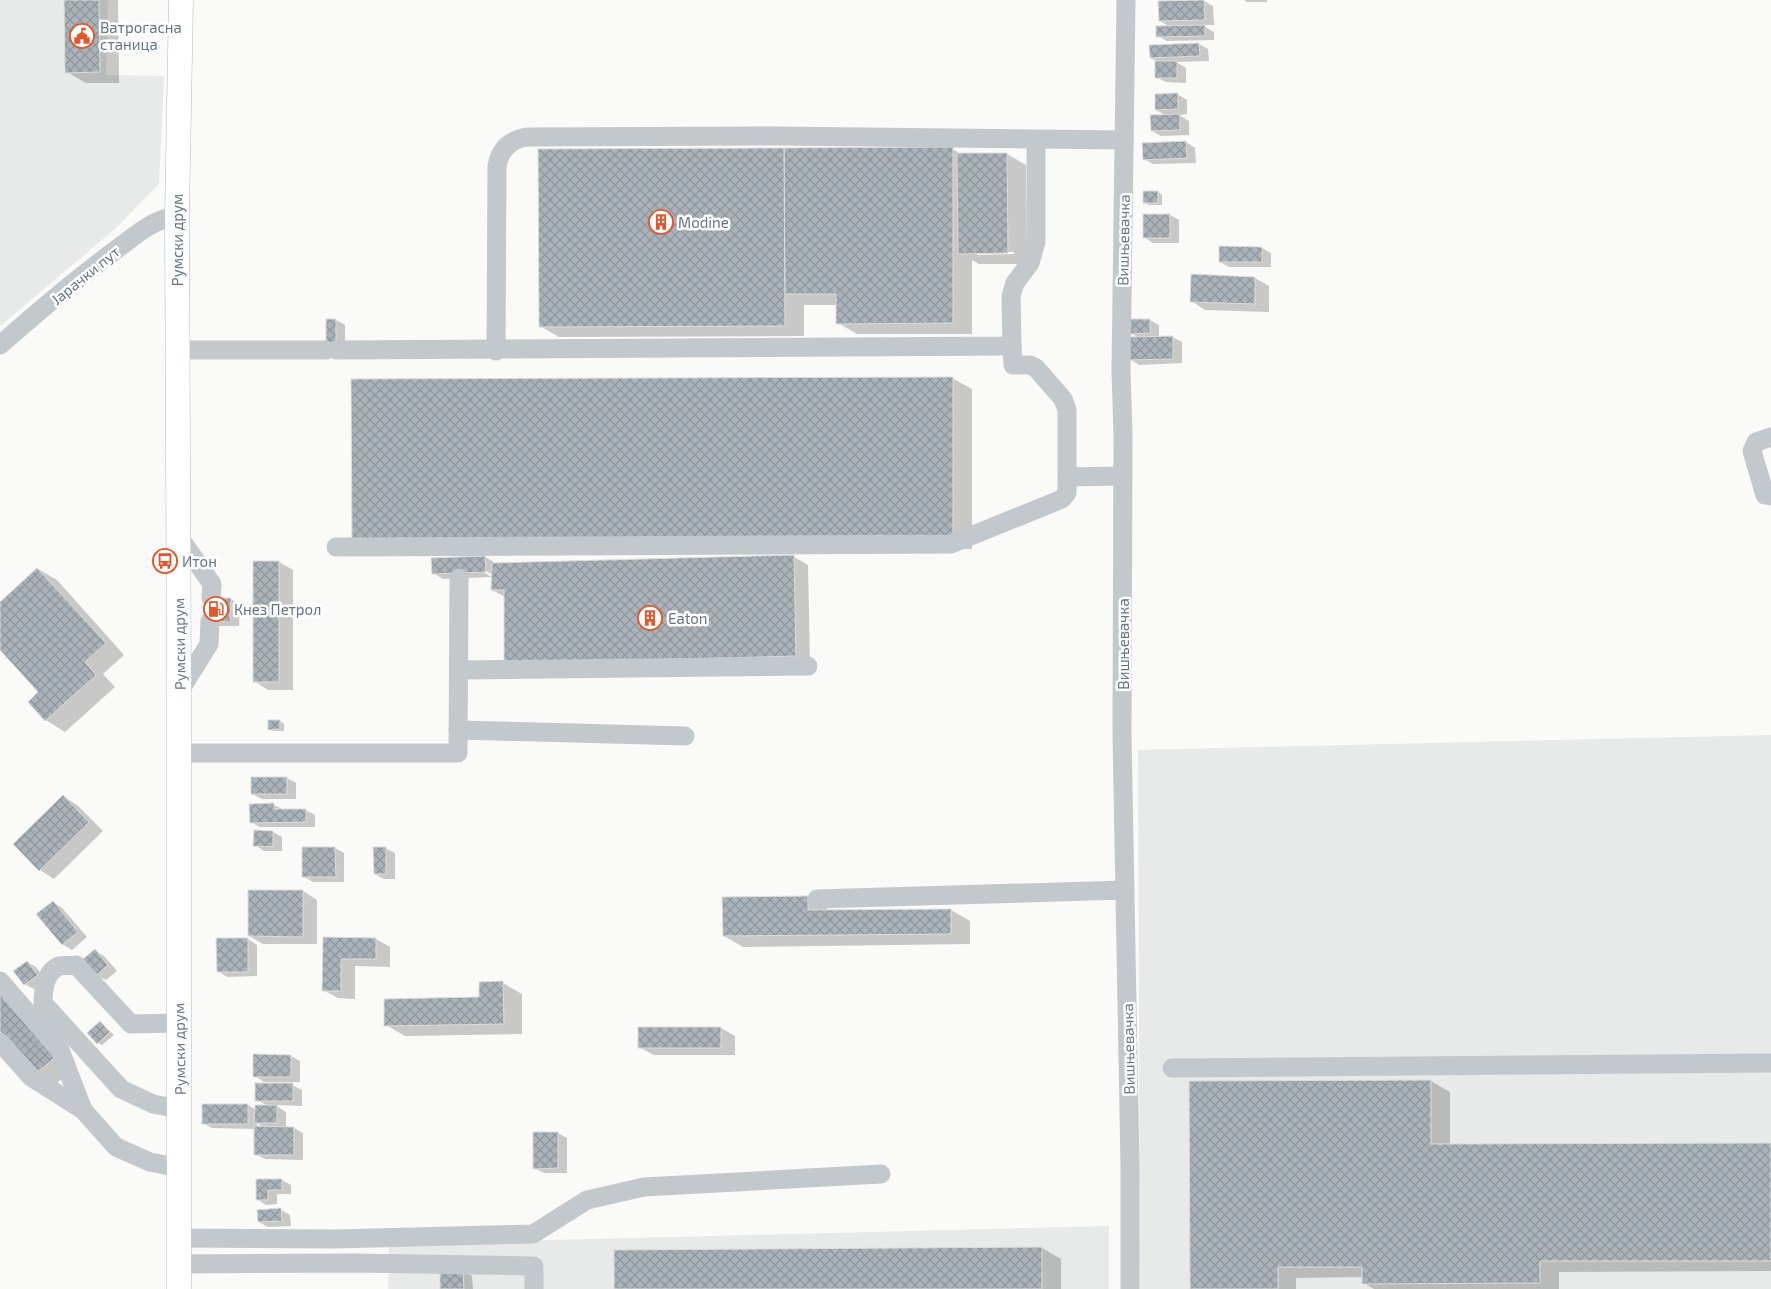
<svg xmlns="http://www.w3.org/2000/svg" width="1771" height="1289" viewBox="0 0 1771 1289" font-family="'Exo 2',sans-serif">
<defs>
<pattern id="building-cross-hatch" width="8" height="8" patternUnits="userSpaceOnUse" patternTransform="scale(1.25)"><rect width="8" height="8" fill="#aab3b9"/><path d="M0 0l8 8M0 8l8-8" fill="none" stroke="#8e969c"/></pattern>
</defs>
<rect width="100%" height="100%" fill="#fafaf8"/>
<!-- built -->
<g fill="#e8e9e9">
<path d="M0,0H108L106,75L164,76L159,184L115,229L0,326Z"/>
<path d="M1771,735V1289H1140L1138,750Z"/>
<path d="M1109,1226V1289H388L389,1244Z"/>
</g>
<!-- shadow -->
<g fill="#0003" fill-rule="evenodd">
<path d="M65,0H118L119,83H86L67,72Z"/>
<path d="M1244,0H1267V2H1247Z"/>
<path d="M1204,1L1213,6L1214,25H1202L1214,32V40L1167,41L1158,36L1170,27L1160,21Z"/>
<path d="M1199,44L1208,49L1209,61L1176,62L1186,68V83L1166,82L1156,77V61L1151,58Z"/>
<path d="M1177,94L1187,100V114L1179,115L1189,121V135L1161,136L1152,131L1167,116L1156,110Z"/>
<path d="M1186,142L1195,148L1196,163L1153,164L1144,159Z"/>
<path d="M952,149L963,155L1007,154L1026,165L1027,264H979L972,260V334H857L838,323L837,305H804V336L559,337L540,326L539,151ZM977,252H1014V254L977,255Z"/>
<path d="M1158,192L1162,195V205H1149L1145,203Z"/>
<path d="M1170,215L1179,220V243H1153L1144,237Z"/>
<path d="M1262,248L1271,253V267H1229L1220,262Z"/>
<path d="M1192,276L1255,278L1269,286V312L1205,310L1191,301Z"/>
<path d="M327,320H336L345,325V358H337Z"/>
<path d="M1150,320L1159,325V337H1172L1182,342V363L1139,365L1130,359L1139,338L1131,333Z"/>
<path d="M952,378L972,389V549L372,552Z"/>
<path d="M485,557L494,562V564L794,557L808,565L810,664L520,671L505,597L492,590L493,575L481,568L480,570L492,577L443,579L433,573Z"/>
<path d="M279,562L293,570V690H268L254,681Z"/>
<path d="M38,569L57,580L124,655L103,674L115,687L65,732L46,720L30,702L40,692L0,648V604Z"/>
<path d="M231,599L240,605L239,626H218L209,620Z"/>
<path d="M280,721L284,724V731H274L269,729Z"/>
<path d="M287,778L296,783V799H262L252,794Z"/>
<path d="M63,796L77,805L103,831L54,879L40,870L14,844Z"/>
<path d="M274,805L284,810H305L315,815V827H260L251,822Z"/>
<path d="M273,832L282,837V851H264L255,845Z"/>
<path d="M335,848L344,853V882H313L304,877Z"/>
<path d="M385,848L395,853V879H384L375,874Z"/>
<path d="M303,891L317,900V944H263L249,936Z"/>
<path d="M808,897L827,908V912L951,910L970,921V944L743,947L724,936Z"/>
<path d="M53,902L62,908L87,937L72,950L62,944Z"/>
<path d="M324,938L376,939L390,947V967L355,966V999L338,998L323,990Z"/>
<path d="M248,939L257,945V976L227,977L218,971Z"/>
<path d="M95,951L104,956L117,971L106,980L96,975Z"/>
<path d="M27,962L36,967L46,980L34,989L25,984Z"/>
<path d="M0,976L76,1066L56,1084L37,1072L0,1030Z"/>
<path d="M503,983L522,994V1034L405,1036L386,1025L481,999Z"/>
<path d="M100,1022L114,1035L102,1045L98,1043Z"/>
<path d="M721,1028L735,1036V1055H654L639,1047Z"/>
<path d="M291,1056L300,1061V1082H264L255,1076Z"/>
<path d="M1431,1081L1450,1092V1145L1771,1144V1271L1559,1272V1289H1374L1364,1283V1277L1296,1278V1289H1191Z"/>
<path d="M292,1085L302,1090V1106L275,1105L286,1112V1128H294L303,1133V1160L265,1159L255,1154V1129L212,1128L203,1123L248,1105L256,1110L268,1106L257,1100ZM257,1123L265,1128H257Z"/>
<path d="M558,1133L567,1138V1173H544L534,1168Z"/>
<path d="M257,1180H282L291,1185V1194H277V1204L266,1205L257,1199Z"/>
<path d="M281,1210L290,1215L291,1226L268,1227L259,1222Z"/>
<path d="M1042,1248L1061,1259V1289H615Z"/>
<path d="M463,1271L472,1276L473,1289H441Z"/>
</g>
<!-- building -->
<g fill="url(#building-cross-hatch)" stroke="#dcdcda">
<path d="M64,0H99L100,72L65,73Z"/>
<path d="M1204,0L1205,20L1159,21L1158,1Z"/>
<path d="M1205,25V36L1156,37V26Z"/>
<path d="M1199,43L1200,56L1150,58L1149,45Z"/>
<rect x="1155" y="61" width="22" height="17"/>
<path d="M1178,93V109L1155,110V94Z"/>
<path d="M1180,114V130L1151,131L1150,115Z"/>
<path d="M1186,141L1187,158L1143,160L1142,143Z"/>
<path d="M953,147V323L836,324V294H785L784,148Z"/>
<path d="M784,148L785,326L539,327L538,149Z"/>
<path d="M957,153H1007L1008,253L958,254Z"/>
<rect x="1143" y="191" width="15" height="12"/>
<rect x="1143" y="214" width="27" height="24"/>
<path d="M1219,246L1262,247V262H1219Z"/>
<path d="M1191,274L1255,277V304L1190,302Z"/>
<path d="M326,319H336V353L326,354Z"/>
<path d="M1130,319H1150V333L1130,334Z"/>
<path d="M1173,336V359L1129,360L1128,337Z"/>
<path d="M953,377V539L352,541L351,379Z"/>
<path d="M794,555L796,656L504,664V590H491L492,563Z"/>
<path d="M485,556L486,572L432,574L431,558Z"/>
<rect x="253" y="561" width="26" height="121"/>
<path d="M37,568L106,643L85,662L96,675L45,721L28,702L38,692L0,650V602Z"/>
<path d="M208,598H231L230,622L208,621Z"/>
<path d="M268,720H280V729L268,730Z"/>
<rect x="251" y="777" width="36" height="17"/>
<path d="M63,795L89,822L39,871L13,844Z"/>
<path d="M274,803V809H306V822L250,823L249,804Z"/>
<path d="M254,830L273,831V847L253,846Z"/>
<path d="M302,847H335L336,877H302Z"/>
<path d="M373,847H386V874H374Z"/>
<path d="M248,890H303V937L248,936Z"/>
<path d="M808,896V910L951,909V934L723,936L722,897Z"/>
<path d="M53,901L78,932L62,945L36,914Z"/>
<path d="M323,937L376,938V959H341V991H322Z"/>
<path d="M216,938H248V972H217Z"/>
<path d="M95,949L108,965L96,976L82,960Z"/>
<path d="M27,961L38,975L24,985L13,971Z"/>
<path d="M503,981L504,1024L384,1026V999L479,997V982Z"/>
<path d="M0,986L58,1055L36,1073L0,1031Z"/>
<path d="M100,1021L110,1032L97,1044L87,1033Z"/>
<rect x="638" y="1027" width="83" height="21"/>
<path d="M253,1054L291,1055V1077H253Z"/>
<path d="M1431,1080V1144L1771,1143V1261H1540V1283L1362,1284V1267H1278V1289H1190L1189,1081Z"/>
<rect x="255" y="1083" width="38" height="18"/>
<rect x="202" y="1104" width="46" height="20"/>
<path d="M255,1105H277V1123H254Z"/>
<path d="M254,1126L294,1127V1155H254Z"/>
<path d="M533,1132H558V1168L533,1169Z"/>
<path d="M256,1179H282V1190H268V1200H256Z"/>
<path d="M281,1208L282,1221L258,1222L257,1210Z"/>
<path d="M1042,1247V1289H614V1250Z"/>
<path d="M440,1270H463L464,1289H440Z"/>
</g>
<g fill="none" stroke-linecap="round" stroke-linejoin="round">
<defs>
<path id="major" d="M179,1289V692L177,216L181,0"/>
</defs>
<!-- major casing -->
<use href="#major" stroke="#b5babe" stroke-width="25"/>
<!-- minor -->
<g stroke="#c3c8cc" stroke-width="19">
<path d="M1126,0L1121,370L1123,435L1122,734L1130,1165V1289"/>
<path d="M0,345C38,312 76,279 117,249C136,235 153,219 177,216"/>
<path d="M1012,346L1013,365H1030L1036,368L1063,399L1067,410V477L1123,476"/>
<path d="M178,350H326"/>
<path d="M336,350L1012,346L1011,296L1015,283L1030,263L1036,242V140"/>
<path d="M496,351L497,166C500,149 510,140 527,137L776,136L1124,140"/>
<path d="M1771,437L1756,442L1752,451L1765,495L1771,496"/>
<path d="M177,534L212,584L211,598"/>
<path d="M336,547L951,544L1062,499L1067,493V477"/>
<path d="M459,670L808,666"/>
<path d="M179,692L209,644L210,621"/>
<path d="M458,730L685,736"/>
<path d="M179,753H458L459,578"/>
<path d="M817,899L1125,890"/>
<path d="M0,981L60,1050L83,1110"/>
<path d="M178,1023L131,1024L76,965C71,966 64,965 59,966C45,972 43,990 43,1003L121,1089L153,1104L179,1109"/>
<path d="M0,1042L31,1077L83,1110L116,1147L150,1162L180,1168"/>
<path d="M1172,1068L1771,1063"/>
<path d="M180,1238L335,1239L533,1234L587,1200L644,1187L881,1174"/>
<path d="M179,1264L357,1263L534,1266V1289"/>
</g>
<!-- major -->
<use href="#major" stroke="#fff" stroke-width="24"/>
</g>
<!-- icons -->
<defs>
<symbol id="civic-ring" viewBox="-11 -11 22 22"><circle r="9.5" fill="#fff" stroke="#e4572e" stroke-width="1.5"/><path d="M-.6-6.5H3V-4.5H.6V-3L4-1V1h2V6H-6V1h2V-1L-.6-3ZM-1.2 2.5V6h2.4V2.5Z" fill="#e4572e"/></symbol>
<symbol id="building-ring" viewBox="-11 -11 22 22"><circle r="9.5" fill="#fff" stroke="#e4572e" stroke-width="1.5"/><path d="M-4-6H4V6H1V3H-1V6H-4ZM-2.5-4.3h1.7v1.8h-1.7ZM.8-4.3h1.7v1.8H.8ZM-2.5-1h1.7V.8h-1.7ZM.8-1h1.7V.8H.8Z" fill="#e4572e"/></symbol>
<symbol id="bus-ring" viewBox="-11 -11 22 22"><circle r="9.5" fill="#fff" stroke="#e4572e" stroke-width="1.5"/><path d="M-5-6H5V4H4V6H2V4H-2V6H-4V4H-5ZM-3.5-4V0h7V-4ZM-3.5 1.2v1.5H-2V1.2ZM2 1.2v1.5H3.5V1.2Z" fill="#e4572e"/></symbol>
<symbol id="fuel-ring" viewBox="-11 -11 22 22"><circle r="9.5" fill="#fff" stroke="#e4572e" stroke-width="1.5"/><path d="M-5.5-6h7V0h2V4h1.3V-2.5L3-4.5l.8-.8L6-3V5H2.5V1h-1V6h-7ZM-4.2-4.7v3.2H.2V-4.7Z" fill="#e4572e"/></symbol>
</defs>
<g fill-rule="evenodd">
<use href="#civic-ring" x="68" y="22" width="28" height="28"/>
<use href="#building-ring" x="647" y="208" width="28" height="28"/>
<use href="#bus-ring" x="151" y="547" width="28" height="28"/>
<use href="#fuel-ring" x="202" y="595" width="28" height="28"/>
<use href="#building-ring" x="636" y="604" width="28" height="28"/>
</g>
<g text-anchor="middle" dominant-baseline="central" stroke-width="5" stroke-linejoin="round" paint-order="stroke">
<!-- poi labels -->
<g font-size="15" fill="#657683" stroke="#fff" text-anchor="start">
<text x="100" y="27">Ватрогасна<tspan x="100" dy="17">станица</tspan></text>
<text x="678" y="222">Modine</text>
<text x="182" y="561">Итон</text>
<text x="234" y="609">Кнез Петрол</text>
<text x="668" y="618">Eaton</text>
</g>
<!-- street labels -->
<g font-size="15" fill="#657683" stroke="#fff">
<text transform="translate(177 240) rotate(-90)">Румски друм</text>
<text transform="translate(1123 240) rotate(-89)">Вишњевачка</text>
<text transform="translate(85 275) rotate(-39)">Јарачки пут</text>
<text transform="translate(179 644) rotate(-91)">Румски друм</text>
<text transform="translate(1123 644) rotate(-90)">Вишњевачка</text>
<text transform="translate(179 1049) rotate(-91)">Румски друм</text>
<text transform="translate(1128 1049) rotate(-91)">Вишњевачка</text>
</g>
</g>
</svg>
